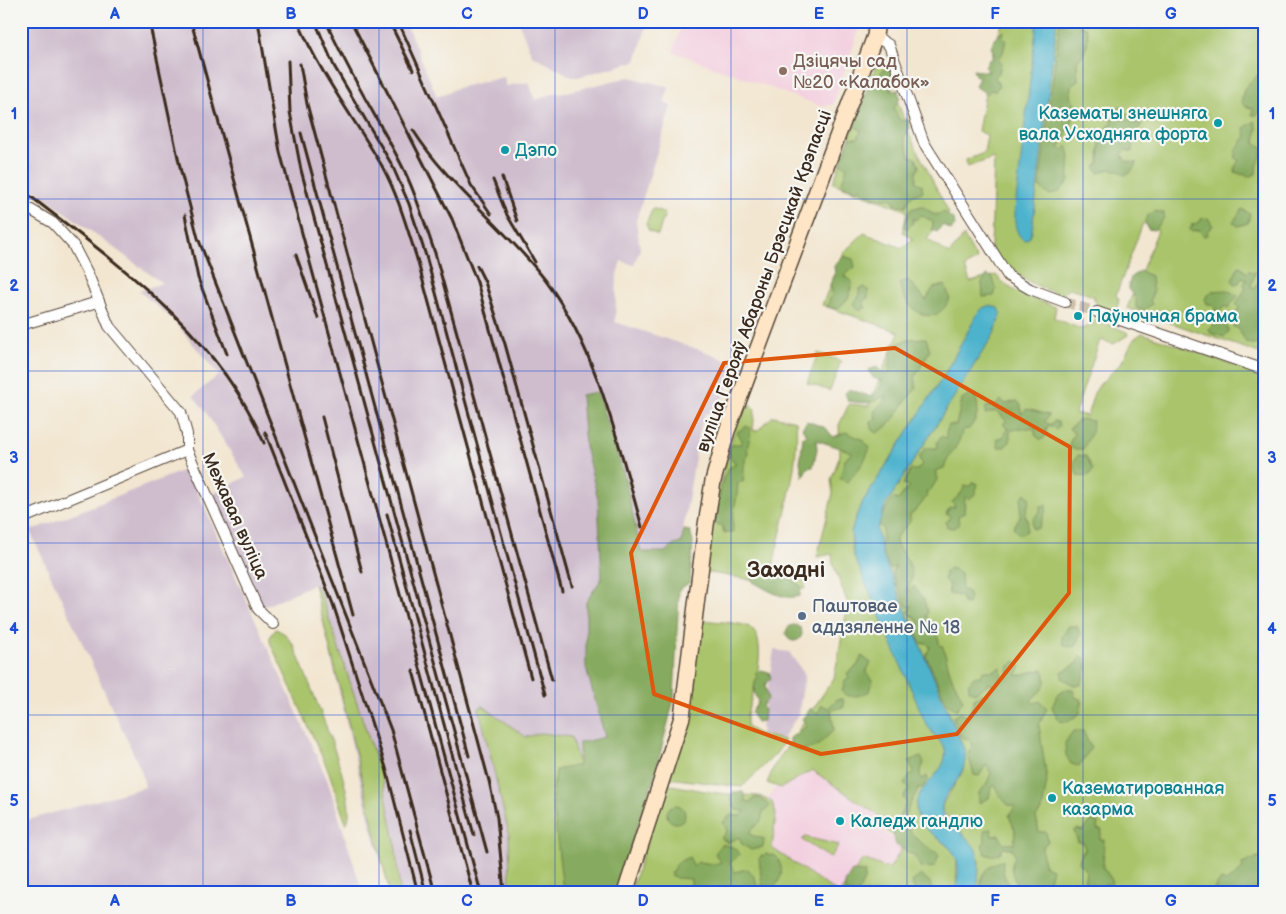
<svg xmlns="http://www.w3.org/2000/svg" width="1286" height="914" viewBox="0 0 1286 914" font-family="'Balsamiq Sans',sans-serif">
<rect width="100%" height="100%" fill="#f6f6f2"/>
<filter id="ink" filterUnits="userSpaceOnUse"><feTurbulence type="fractalNoise" baseFrequency=".02" numOctaves="2"/><feDisplacementMap in="SourceGraphic" scale="10" xChannelSelector="R" yChannelSelector="G"/><feConvolveMatrix kernelMatrix="1 2 1 2 8 2 1 2 1" color-interpolation-filters="sRGB"/></filter>
<filter id="wash" filterUnits="userSpaceOnUse"><feTurbulence type="fractalNoise" baseFrequency=".0096" numOctaves="4" result="noise"/><feDisplacementMap in="SourceGraphic" scale="20" xChannelSelector="R" yChannelSelector="G"/><feGaussianBlur stdDeviation="1.12" result="paint"/><feColorMatrix in="noise" values="0 0 0 0 0 0 0 0 0 0 0 0 0 0 0 0 0 1.4 0 .05"/><feComposite in="paint" operator="in"/></filter>
<g filter="url(#wash)">
<rect width="100%" height="100%" fill="#f2e6d0"/>
<!-- built -->
<g fill="#f3cfdf">
<path d="M683,21H860L857,36L833,104L823,107L673,52Z"/>
<path d="M876,701L915,782L884,831L923,861L926,893H774L758,813L784,775Z"/>
</g>
<!-- industrial -->
<g fill="#cfbdce">
<path d="M21,21H405L437,97L457,88L504,77L506,86L529,82L535,100L558,92L559,94L629,77L669,87L664,103L671,106L636,221L640,249L634,265L621,261L617,274L615,322L712,354L735,364L717,414L705,413L699,433L671,603L597,893H390L370,822L314,584L263,607L211,495L246,477L204,409L193,396L219,375L172,319L139,291L162,283L21,180Z"/>
<path d="M518,21H648L636,61L578,77H572L532,55Z"/>
<path d="M187,469L327,779L363,893H21V822L145,787L141,770L30,531Z"/>
<path d="M774,650L789,652L805,675L798,715L783,738L762,734L761,728Z"/>
</g>
<!-- green -->
<g fill="#a9c46a" stroke="#727744">
<path d="M1003,21H1265V355L1127,308L1158,230L1143,223L1116,295L1119,300L1117,308L1108,312L1098,308L1093,296L1070,288L1061,295C1033,285 1009,274 991,249L994,158L967,167L966,160L984,153L987,135L978,131L993,51Z"/>
<path d="M883,62L910,136L949,213L927,239L949,254L964,236L977,260L965,267L970,282L996,275C1009,293 1035,299 1056,307L1054,318L1081,329L1092,325L1095,319L1127,332L1128,335L1114,344L1100,340L1075,413L1087,416L1094,393L1100,384L1121,363L1134,339L1142,333L1265,376V893H977L979,859L962,832L942,811V805L963,771L965,752L882,554L877,530L885,506L995,332L999,309C990,303 984,306 978,313L943,377L865,498C854,518 847,534 854,556L933,734C967,757 925,780 916,803L927,829L952,850L957,858L956,893H840L863,859L889,869L905,844L888,832L879,816L812,770L781,788L767,783L774,766L834,678L848,604L833,564L832,554L817,557L833,493L831,480L840,455L839,425L849,404L868,406L899,332L822,305L844,252L864,233L902,248L913,239L903,232L907,211L833,183L877,63Z"/>
<path d="M653,208L665,213L658,235L649,231L646,224Z"/>
<path d="M818,353L841,361L830,391L807,383Z"/>
<path d="M747,401L755,409L753,431L758,430L773,416L796,421C800,466 782,522 773,566L804,573L805,589L705,572L713,508L742,403Z"/>
<path d="M314,584L321,595L383,781L395,842L400,893H390Z"/>
<path d="M703,620C714,622 740,622 749,627C771,640 752,694 747,715V727L759,734L785,740L776,754L742,787L668,778L699,625Z"/>
<path d="M276,629L285,634L294,646C304,672 363,805 346,824L329,772L270,642V637Z"/>
<path d="M483,706L526,737L541,733L571,737L579,765L562,882L570,893H510L509,834L479,708Z"/>
<path d="M665,784L717,793L759,796L772,802L776,814L772,848L838,893H630Z"/>
<path d="M805,837L839,845L830,858L802,840Z"/>
</g>
<!-- forest -->
<g fill="#86aa5e" stroke="#606a3e">
<path d="M1060,21H1080V27H1086C1090,38 1087,54 1077,61L1078,80L1071,86L1070,97L1075,104L1072,124L1068,125L1066,137L1059,148L1063,150L1067,146C1073,159 1067,168 1069,181L1059,192L1049,195L1039,187Z"/>
<path d="M1004,31L1003,36L1006,39L1003,53L997,59L1001,63L999,73L995,77L999,86L995,91L991,90L987,94L975,86L979,77L975,75L973,70L989,72L985,67L988,60L992,59L994,53L991,47L994,39Z"/>
<path d="M889,66L895,83L890,90H898L900,98L894,108L900,121L908,119L910,128L904,138L910,156L916,158L919,167L916,174V182L922,185L923,192C914,194 909,197 906,206L895,205V201L888,198L879,199L861,191V188L856,190L841,185L847,167L840,163L850,138H858L861,130L854,126L871,79L880,77L881,72Z"/>
<path d="M1265,69V106L1257,115H1252L1253,109L1243,105C1238,88 1254,79 1265,69Z"/>
<path d="M1122,107V114L1128,113L1130,120L1142,124L1132,139L1133,152L1125,150L1122,154L1125,161L1137,163L1130,173L1124,175C1115,168 1109,168 1099,173L1095,167L1099,163L1100,141L1104,134H1108V126L1112,124V117L1116,108Z"/>
<path d="M1255,121L1257,128L1255,143L1263,147C1263,158 1256,163 1256,174L1247,177L1245,174L1243,175L1235,172V167L1239,160L1236,159V150L1246,136L1244,128Z"/>
<path d="M922,206L935,215L944,212L954,220L955,226L951,230L942,225L937,232L932,230L933,222L921,215L916,220L913,218V223L907,229L904,225L911,209Z"/>
<path d="M1242,209L1250,214L1248,223L1238,226L1233,222Z"/>
<path d="M1155,211L1164,213V218L1154,230L1148,229L1145,221L1147,216Z"/>
<path d="M1208,218L1213,226L1207,231L1208,235L1203,236L1200,230L1191,231L1190,228L1194,226L1191,225L1200,222L1201,219Z"/>
<path d="M843,256L853,259L855,267L844,276L852,282L849,297L838,309L827,307L832,292L830,284L835,275L834,266Z"/>
<path d="M1239,266L1242,267L1246,273L1248,271L1255,272L1251,286L1254,289L1265,273V330L1256,345L1246,342L1238,328L1233,327L1234,323H1230L1239,308L1236,304L1246,288L1244,285L1247,279L1242,277L1239,283L1235,284L1232,280Z"/>
<path d="M1140,271L1151,276L1152,288L1154,290L1150,300L1152,304L1144,310L1136,308V299L1128,289L1131,277Z"/>
<path d="M987,275L993,278L996,289L994,296L983,297L982,283Z"/>
<path d="M908,280L926,300L933,288L945,285L950,298C935,332 905,311 899,283Z"/>
<path d="M865,287L868,290V298L863,301L866,308L858,310L853,304L859,297V289Z"/>
<path d="M1227,290L1238,296L1228,308L1225,306L1220,312H1216L1214,306L1207,304L1205,298L1213,291Z"/>
<path d="M1215,324H1225L1229,331L1224,337L1211,333L1209,329Z"/>
<path d="M926,338L930,350L915,377L916,389C901,403 896,423 877,433L872,429L871,422L876,418L874,411L886,399V395C870,404 867,404 848,401L845,393L849,389L872,397L879,390L883,381L873,378L868,370L877,367L884,374H889L892,346L909,339Z"/>
<path d="M597,392L625,478L641,552H665L674,545L681,543L684,530L690,531L693,542L690,582L679,590L674,699L654,778L615,893H570L562,882L552,797L556,770L579,765V743L605,737L586,667V602L602,578L598,499L585,446L581,395Z"/>
<path d="M969,395L975,396C980,409 978,418 969,429L962,430C961,445 948,454 944,468L935,471L938,478L930,491L926,492L927,496L919,507L910,515V522L896,537V543C906,559 919,572 907,591L908,592L914,586L924,600L928,613L926,616C936,625 937,633 940,646L942,645C946,655 947,663 950,672C953,682 959,690 963,701L956,710L946,702L926,656L930,647L927,643H920L916,631L919,621L908,612L912,606L907,607L892,573L896,566L890,569L881,548L883,529L879,524L882,515L893,498L898,500L909,486L903,484L911,470H917L922,464L919,458L925,448H937V442L942,436L946,439V432L949,425H956L962,400Z"/>
<path d="M1001,400L1006,404L1016,401L1021,405V414L1027,409L1049,415L1045,421L1047,424H1052L1054,421L1058,422L1059,427L1056,430L1053,427H1047L1045,437L1041,440L1035,435V429L1020,428L1010,431V442L1004,447H998L997,438H1002L1008,429L1003,424L1006,421L997,411L985,414L986,407L996,405Z"/>
<path d="M1081,419L1093,421L1092,432L1083,449H1072L1069,444L1074,434L1069,428Z"/>
<path d="M807,421L826,428L833,437L846,432L863,440L870,448L863,463L847,483L840,478L845,460L852,452L816,440L817,449L813,467L807,468L803,477L800,462L803,437L808,436L802,428Z"/>
<path d="M747,426L750,428C752,440 746,441 748,455C742,465 745,472 743,482H738C738,500 731,514 733,533H724L722,525L714,524L723,479L729,468L736,464L730,457L728,448L734,444H741L742,440L737,432Z"/>
<path d="M1078,455L1086,456L1093,470L1088,476L1077,475L1073,463Z"/>
<path d="M973,482L978,484L975,494L969,499L965,497L964,513L958,516L959,525L953,528L947,527L946,522L951,517L946,514L949,508L955,507L952,502L962,492L965,486H970Z"/>
<path d="M1025,493L1030,498L1025,516L1028,520L1027,531L1020,535L1013,528L1020,517L1021,498Z"/>
<path d="M1046,505V510L1039,528L1033,529C1031,521 1033,518 1040,512V506Z"/>
<path d="M949,568L954,569L961,575L962,591L966,590L970,597L968,604L963,603L961,596L949,594L948,584L944,580L945,572Z"/>
<path d="M769,571L789,578L801,586L800,596C783,601 768,590 753,582L752,575Z"/>
<circle cx="794" cy="633" r="8"/>
<path d="M1069,626H1077L1080,634L1076,646L1069,647L1063,644L1062,636Z"/>
<path d="M862,656L871,663L866,672L873,680L870,691C861,695 850,700 842,692L845,681L849,678L847,673L857,666Z"/>
<path d="M1080,656L1085,658L1087,668L1081,685H1074L1062,678V672L1078,663Z"/>
<path d="M1016,661L1021,667L1016,676L1043,669C1049,685 1042,690 1031,700L1034,703L1040,701L1047,708L1039,725L1047,781L1042,810L1036,817L1039,832H1046L1048,841L1042,848L1044,866L1052,869L1046,891L1049,893H1021C1015,880 1007,869 1015,857L1013,849L1003,848L1000,853L992,856L985,854L982,845L985,841L984,830L991,829L992,836L999,835L1003,843L1014,844L1015,830L1009,816L1015,806L1008,805L998,793L995,785L991,788L989,798L979,803V792L986,785L991,773L986,765L979,776L974,775L968,754L973,745L969,739L961,737L953,717L960,713L969,717L974,699L981,694L989,695L996,686L990,683L975,693L969,690V683L974,677L980,676L983,671H993L1001,667L1002,679L1007,676L1009,666Z"/>
<path d="M761,670L769,672L771,678L765,685L768,699L762,706L764,710L763,721L757,722L751,713L758,702L754,693L755,682L758,679L755,673Z"/>
<path d="M1067,689H1073L1075,697L1082,700L1080,713L1068,722L1059,721L1052,707L1058,694Z"/>
<path d="M837,699H843L844,707L831,710L834,730L816,747L801,751L790,746V738L807,726L802,719L811,708L817,714L822,705L828,708Z"/>
<path d="M1073,731H1083L1091,748L1079,766L1071,764L1066,755L1065,743Z"/>
<path d="M921,757L924,763L920,773L921,779L927,776L928,780L922,788H918C916,796 911,801 908,809C900,832 922,844 939,854L935,867L921,868L915,856L896,845C889,822 900,821 906,802L903,797L909,788L904,783L913,772L909,761Z"/>
<path d="M733,792H744L746,801L751,802L754,798H760L770,806L763,812L761,821L750,831L751,835L764,839L763,847L751,850L742,844L739,837L728,843L721,838L727,831L723,822L731,815L741,816L745,811L736,810L731,799Z"/>
<circle cx="676" cy="814" r="9"/>
<path d="M1091,821L1098,822L1097,829L1102,830L1100,839L1104,840L1103,867L1112,880L1111,885L1105,884L1107,893H1094L1091,887H1084V893H1067L1084,883L1086,871L1079,862L1082,852L1085,851L1084,843L1078,842L1074,831L1077,829L1083,831Z"/>
<path d="M721,844L733,847L740,854L730,863L734,872L748,869L755,878L757,886L752,893H727L724,889L720,893H670V890L681,886L691,888V879L676,878L670,874L678,862L689,857L694,866L698,862L715,864L721,862L715,854Z"/>
<path d="M766,854L776,856C784,869 783,876 774,888L762,885L759,858Z"/>
<path d="M1265,854L1264,893H1214L1215,886L1221,880L1226,882L1243,869L1242,864Z"/>
<path d="M1003,860C1001,875 1007,885 1019,893H980C981,873 984,867 1003,860Z"/>
<path d="M852,871L865,872L864,880L858,893H845V882Z"/>
<path d="M921,875L930,882L932,892H915L912,882Z"/>
</g>
<!-- water -->
<g fill="#4eb3cd" stroke="#446e76">
<path d="M1037,21H1057L1032,231L1029,238L1024,240C1012,232 1015,213 1016,201Z"/>
<path d="M991,305L999,309L1001,314L995,332L885,506L877,530L882,554L965,752C968,780 941,791 942,809C942,821 970,836 976,850C981,863 978,879 977,893H956C957,882 960,868 956,858C949,838 916,832 916,808C915,784 950,774 945,748L926,724L854,556L851,532L860,506L943,377L978,313L983,308Z"/>
</g>
</g>
<g filter="url(#ink)">
<g fill="none" stroke-linecap="round" stroke-linejoin="round">
<!-- minor-tunnel -->
<path stroke="#cdc0ac" stroke-width="10" stroke-dasharray="10 5" stroke-linecap="butt" d="M1065,302L1097,312"/>
<defs>
<g id="minor">
<path d="M875,36L889,45L924,143L1008,276L1030,289L1065,302"/>
<path d="M21,204L53,223L73,245L88,274L109,326L181,412L187,434V450L258,609L273,624"/>
<path d="M1097,312L1265,370"/>
<path d="M21,325L98,302"/>
<path d="M21,519L187,450"/>
</g>
<path id="secondary" d="M625,893L682,717L706,525L713,481L727,431L875,36L877,21"/>
</defs>
<!-- minor casing -->
<use href="#minor" stroke="#564639" stroke-width="12"/>
<!-- secondary casing -->
<use href="#secondary" stroke="#564639" stroke-width="18"/>
<!-- minor -->
<use href="#minor" stroke="#fff" stroke-width="10"/>
<!-- secondary -->
<use href="#secondary" stroke="#fde5c5" stroke-width="15"/>
<!-- rail -->
<g stroke="#3b2a1e" stroke-width="3">
<path d="M149,21L181,172L198,238L391,730L435,893"/>
<path d="M191,21L353,615"/>
<path d="M258,21L280,152L481,893"/>
<path d="M298,21C319,73 354,118 382,166C398,195 407,228 417,259L531,678"/>
<path d="M315,21L334,66L392,165L409,204L426,256L545,695"/>
<path d="M326,21C347,70 375,114 399,160C415,190 424,222 435,253L552,680"/>
<path d="M351,21L452,219L477,282L562,591"/>
<path d="M389,21L413,70"/>
<path d="M398,21L471,185L491,214"/>
<path d="M288,61L290,112L301,170L487,852"/>
<path d="M300,64L307,104L489,781L497,818L504,893"/>
<path d="M413,130C449,187 505,227 546,281C597,349 619,446 642,527"/>
<path d="M301,133L469,756"/>
<path d="M502,177L517,221"/>
<path d="M493,180L507,215L535,262"/>
<path d="M21,189C112,260 218,332 264,443"/>
<path d="M185,215L198,278L227,354"/>
<path d="M296,255L318,318"/>
<path d="M477,266L485,282L505,344L572,586"/>
<path d="M322,417L362,572"/>
<path d="M265,432L333,604L386,768L418,893"/>
<path d="M387,514L474,835"/>
<path d="M413,671L473,893"/>
<path d="M410,830L426,893"/>
</g>
</g>
</g>
<!-- marked area -->
<path fill="none" stroke="#df570d" stroke-width="4" stroke-linejoin="round" d="M895,348L1070,447L1069,593L957,734L821,754L654,694L631,553L724,363Z"/>
<!-- grid -->
<path fill="none" stroke="#1d4ed8" stroke-width="1" stroke-opacity="0.55" d="M203,21V893M379,21V893M555,21V893M731,21V893M907,21V893M1083,21V893M21,199H1265M21,371H1265M21,543H1265M21,715H1265"/>
<!-- markers -->
<circle fill="#8d6e63" stroke="#f6f6f2" stroke-width="2" cx="783" cy="71" r="5"/>
<g fill="#0f9aa8" stroke="#f6f6f2" stroke-width="2">
<circle cx="1218" cy="123" r="5"/>
<circle cx="505" cy="150" r="5"/>
<circle cx="1078" cy="316" r="5"/>
<circle cx="1052" cy="798" r="5"/>
<circle cx="840" cy="821" r="5"/>
</g>
<circle fill="#5c6f8a" stroke="#f6f6f2" stroke-width="2" cx="802" cy="616" r="5"/>
<g text-anchor="middle" dominant-baseline="central" stroke-width="4.5" stroke-linejoin="round" paint-order="stroke">
<!-- education labels -->
<g font-size="18" fill="#785e54" stroke="#f6f6f2" text-anchor="start">
<text x="793" y="61">Дзіцячы сад<tspan x="793" dy="21">№20 «Калабок»</tspan></text>
</g>
<!-- culture labels -->
<g font-size="18" fill="#0d838f" stroke="#f6f6f2" text-anchor="start">
<text x="1208" y="113" text-anchor="end">Казематы знешняга<tspan x="1208" dy="21">вала Усходняга форта</tspan></text>
<text x="515" y="150">Дэпо</text>
<text x="1088" y="316">Паўночная брама</text>
<text x="1062" y="788">Казематированная<tspan x="1062" dy="21">казарма</tspan></text>
<text x="850" y="821">Каледж гандлю</text>
</g>
<!-- street labels -->
<g font-size="18" fill="#3b2a1e" stroke="#f6f6f2">
<text transform="translate(764 281) rotate(-70)">вуліца Герояў Абароны Брэсцкай Крэпасці</text>
<text transform="translate(235 516) rotate(66)">Межавая вуліца</text>
</g>
<!-- service labels -->
<g font-size="18" fill="#4e5e75" stroke="#f6f6f2" text-anchor="start">
<text x="812" y="606">Паштовае<tspan x="812" dy="21">аддзяленне № 18</tspan></text>
</g>
<!-- district labels -->
<g font-size="22" font-weight="bold" fill="#3b2a1e" stroke="#f6f6f2">
<text x="786" y="570">Заходні</text>
</g>
</g>
<!-- margin -->
<rect width="1286" height="914" fill="none" stroke="#f6f6f2" stroke-width="55"/>
<rect x="28" y="28" width="1230" height="858" fill="none" stroke="#1d4ed8" stroke-width="2"/>
<g font-size="16" text-anchor="middle" font-weight="bold" fill="#1d4ed8">
<text x="115" y="19">A</text>
<text x="291" y="19">B</text>
<text x="467" y="19">C</text>
<text x="643" y="19">D</text>
<text x="819" y="19">E</text>
<text x="995" y="19">F</text>
<text x="1171" y="19">G</text>
<text x="14" y="119">1</text>
<text x="1272" y="119">1</text>
<text x="14" y="291">2</text>
<text x="1272" y="291">2</text>
<text x="14" y="463">3</text>
<text x="1272" y="463">3</text>
<text x="14" y="634">4</text>
<text x="1272" y="634">4</text>
<text x="14" y="806">5</text>
<text x="1272" y="806">5</text>
<text x="115" y="906">A</text>
<text x="291" y="906">B</text>
<text x="467" y="906">C</text>
<text x="643" y="906">D</text>
<text x="819" y="906">E</text>
<text x="995" y="906">F</text>
<text x="1171" y="906">G</text>
</g>
</svg>
